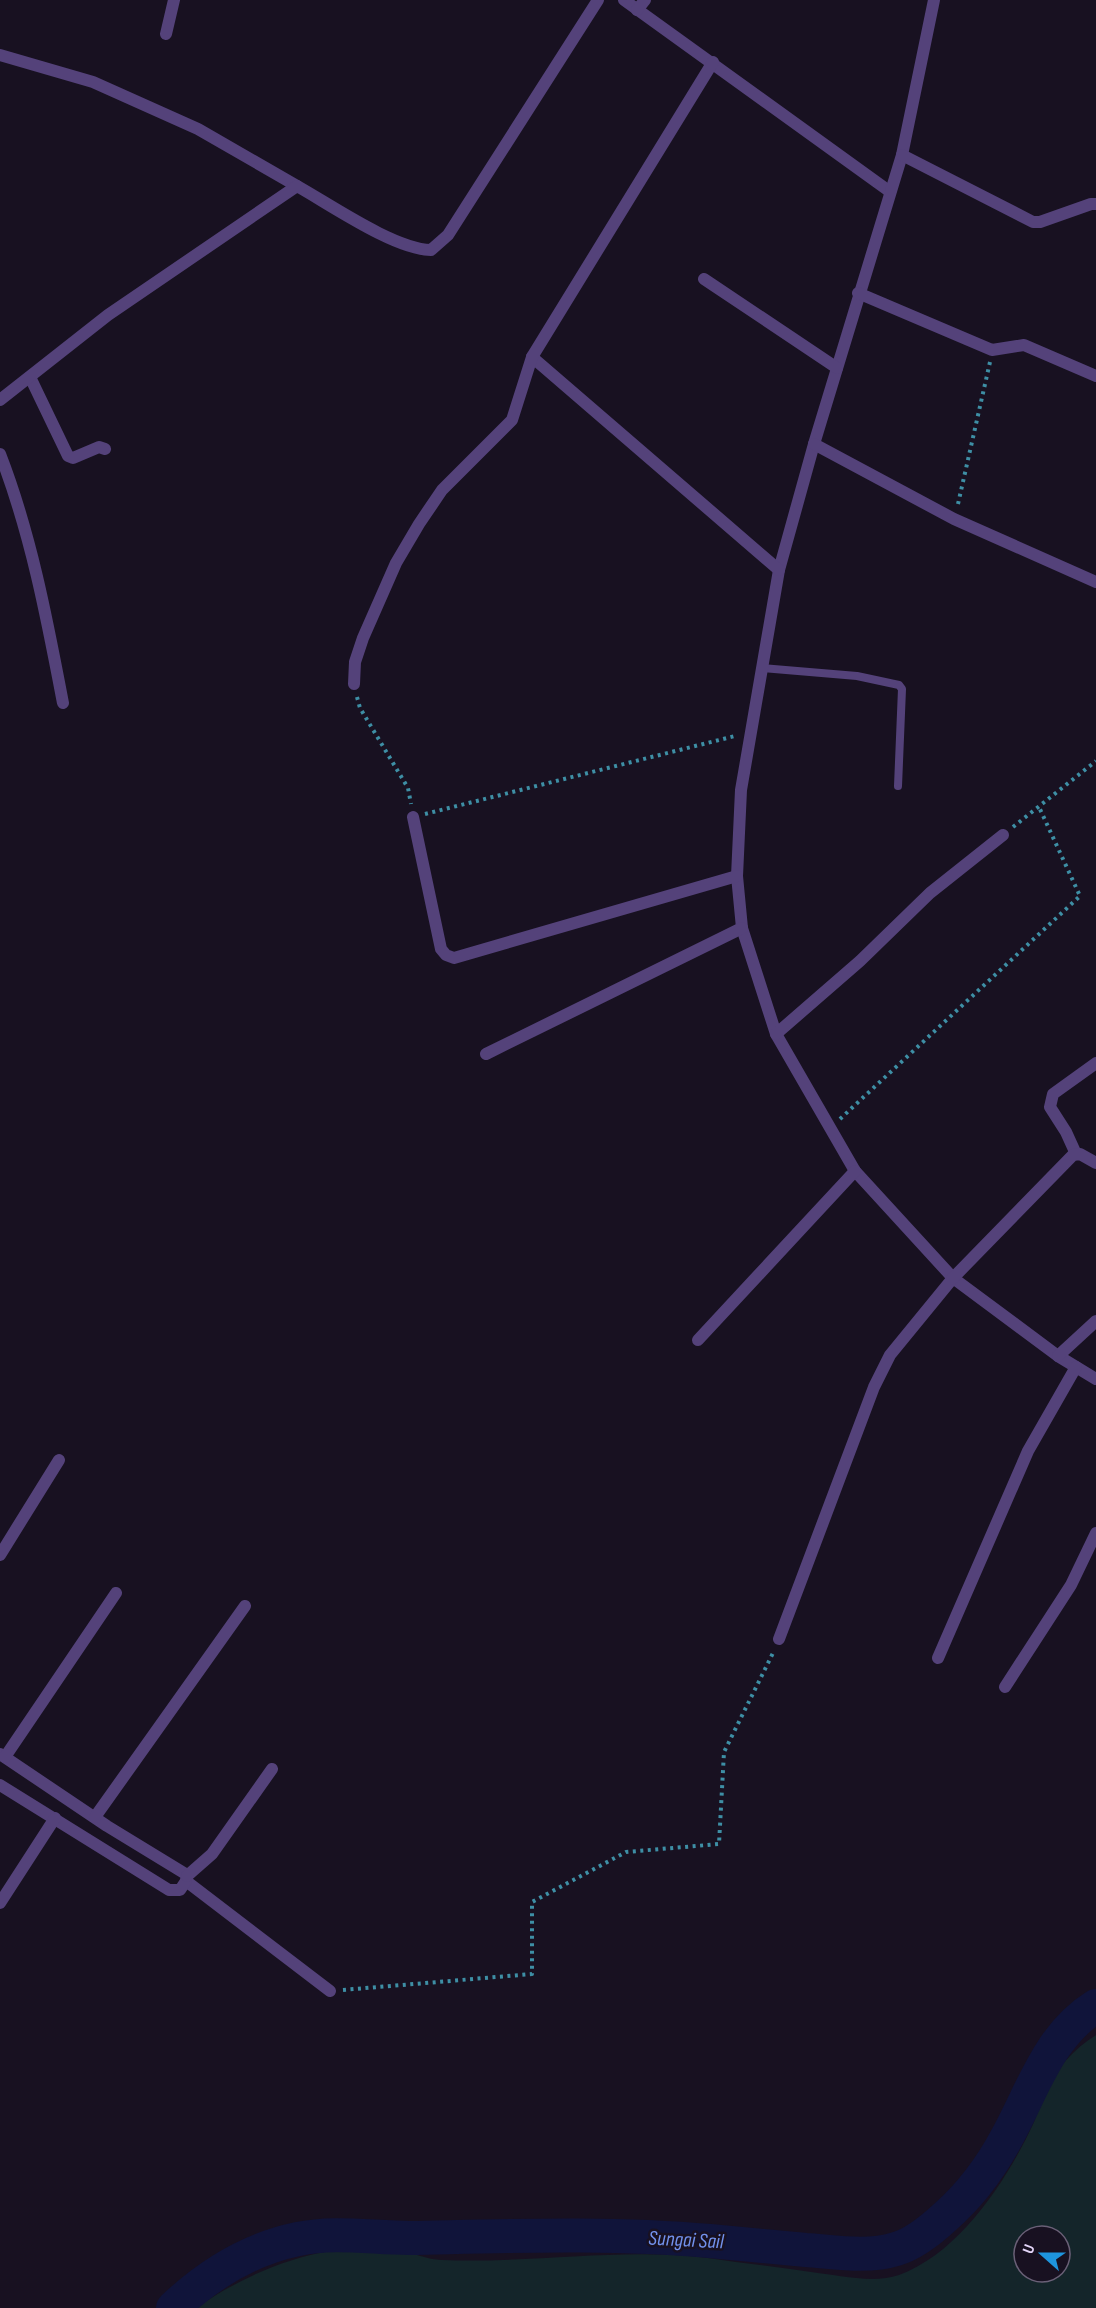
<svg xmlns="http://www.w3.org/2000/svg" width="1096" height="2308" viewBox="0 0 1096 2308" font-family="'Sofia Sans Condensed',sans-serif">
<rect width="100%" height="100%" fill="#181121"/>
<!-- green -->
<path fill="#14252a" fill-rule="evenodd" d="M1096,2035V2308H196C237,2280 280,2260 329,2251C357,2245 384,2248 412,2254C422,2256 432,2260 442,2260C529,2264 621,2247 708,2258C742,2263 777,2267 811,2272C838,2275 873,2284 899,2275C960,2253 1008,2179 1034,2122C1038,2113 1040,2102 1045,2093C1055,2069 1074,2049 1096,2035ZM1024,2236H1060V2272H1024Z"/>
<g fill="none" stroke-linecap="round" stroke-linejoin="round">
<!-- river -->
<path stroke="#10143a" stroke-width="34" d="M173,2308C208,2275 249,2249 298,2239C334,2231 373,2238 410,2238C509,2236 610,2232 710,2241C742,2244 774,2247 806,2250C835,2252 868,2258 896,2249C914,2244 932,2229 945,2217C970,2195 991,2167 1007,2137C1033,2090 1048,2036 1096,2006"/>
<!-- path -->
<g stroke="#3e8fa5" stroke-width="4" stroke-dasharray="3 4.5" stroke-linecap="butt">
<path d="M958,504L990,362"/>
<path d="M357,697L360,708L408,788L411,804"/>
<path d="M425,814L735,736"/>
<path d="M1013,827L1096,761"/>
<path d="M840,1119L1080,896L1039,807"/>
<path d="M343,1990L532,1974V1902L626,1852L719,1844L724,1752L774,1651"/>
</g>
<!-- lane -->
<path stroke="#54427a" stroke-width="8" d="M761,668L857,676L899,685L902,689L898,786"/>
<!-- street -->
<g stroke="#54427a" stroke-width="12">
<path d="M624,0L889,191"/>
<path d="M934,0L902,155L814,444L779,570L741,790L737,876L742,928L776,1034L855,1171L953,1278L1058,1356L1096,1379"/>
<path d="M637,10L645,0"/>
<path d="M166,34L174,0"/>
<path d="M0,55L93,82L198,129L297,186"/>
<path d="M902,155L1033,222H1040L1091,204H1096"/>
<path d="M704,279L837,368"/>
<path d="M858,293L992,350L1024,345L1096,376"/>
<path d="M532,357L779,570"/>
<path d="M30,377L68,456L73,458L99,447L105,449"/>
<path d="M0,400L108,315L297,186C331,205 394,249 431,250L448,235L598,0"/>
<path d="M814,444L954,519L1096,582"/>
<path d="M0,454C31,534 47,619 63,703"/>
<path d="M354,684L355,662L363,638L396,563L419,524L442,490L512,420L532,357L713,62"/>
<path d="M413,817L441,949L446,955L454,958L737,876"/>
<path d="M776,1034L860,961L930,893L1003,835"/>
<path d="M486,1054L742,928"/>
<path d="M1076,1154L1066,1132L1050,1107L1053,1094L1096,1063"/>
<path d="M698,1340L855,1171"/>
<path d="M1058,1356L1096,1321"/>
<path d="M0,1555L59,1460"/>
<path d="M779,1639L874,1387L890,1355L953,1278L1073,1155L1080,1154L1096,1163"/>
<path d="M938,1658L1028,1451L1076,1367"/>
<path d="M1005,1687L1071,1585L1096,1533"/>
<path d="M0,1754L107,1826L184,1873L187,1876L186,1881L330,1991"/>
<path d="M5,1757L116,1593"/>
<path d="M0,1785L169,1890H180L186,1881"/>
<path d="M95,1817L245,1606"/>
<path d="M187,1876L212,1854L272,1769"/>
<path d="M0,1903L55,1818"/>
</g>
</g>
<g text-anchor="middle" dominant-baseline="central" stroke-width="5" stroke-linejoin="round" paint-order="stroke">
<!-- water labels -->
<g font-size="21" font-style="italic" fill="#7291ec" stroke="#181121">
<text transform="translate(686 2240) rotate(3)">Sungai Sail</text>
</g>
</g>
<!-- north arrow -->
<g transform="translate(1042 2254) rotate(291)"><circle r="28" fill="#181121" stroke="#6a6077" stroke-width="1.5"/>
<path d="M0-4.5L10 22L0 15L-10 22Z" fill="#1e95de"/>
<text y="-9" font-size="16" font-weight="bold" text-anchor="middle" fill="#e4d6f9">U</text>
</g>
</svg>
